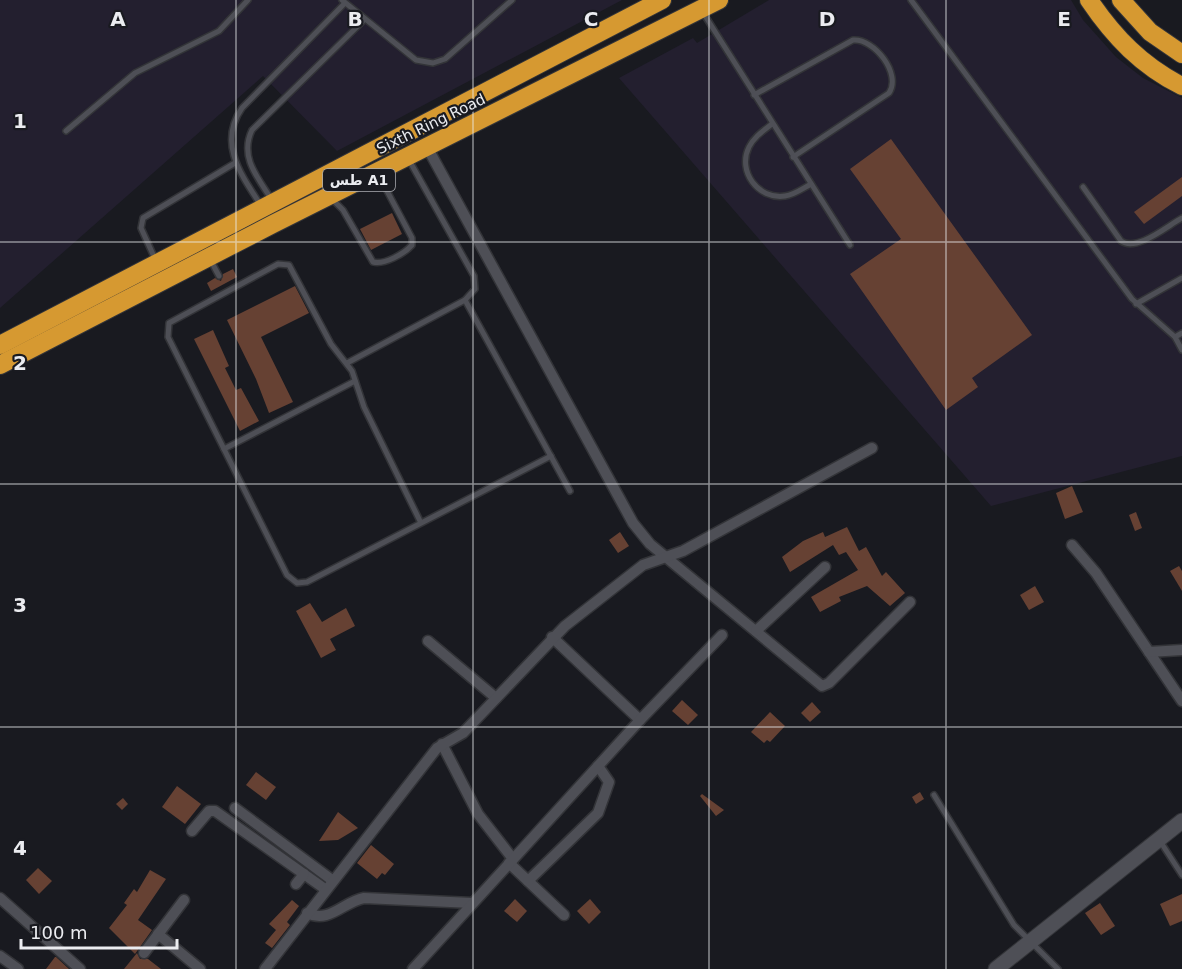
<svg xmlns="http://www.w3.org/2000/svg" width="1182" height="969" viewBox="0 0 1182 969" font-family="'DejaVu Sans',Cairo,sans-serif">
<rect width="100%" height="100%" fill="#191a20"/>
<!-- industrial -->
<g fill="#231f2f">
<path d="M0,0H622L337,151L263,76L0,308Z"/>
<path d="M769,0H1071L1083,20L1116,57L1143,78L1182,98V456L991,506L619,78L693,38L697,43Z"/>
</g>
<!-- building -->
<g fill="#664133">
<path d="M891,139L1032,335L972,378L978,387L946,410L850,274L901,239L850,169Z"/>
<path d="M1182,177V196L1144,224L1134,212Z"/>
<path d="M392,213L402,234L371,250L360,229Z"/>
<path d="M233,269L237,277L211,291L207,283L215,278L221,281L223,274Z"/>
<path d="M295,286L309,313L261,337L293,402L269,413L256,379L227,320Z"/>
<path d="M213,330L229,366L225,368L236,390L241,388L259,421L240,431L194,339Z"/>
<path d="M1072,486L1083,512L1065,519L1056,493Z"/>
<path d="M1136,512L1142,528L1135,531L1129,515Z"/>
<path d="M847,527L859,551L866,547L882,576L886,572L905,593L890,606L867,586L839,597L841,601L820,612L811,597L858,570L846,552L839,555L833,545L790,572L782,557L803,541L823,532L825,537Z"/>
<path d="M620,532L629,546L618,553L609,540Z"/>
<path d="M1179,566L1182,571V591L1170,571Z"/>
<path d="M1035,586L1044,602L1029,610L1020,595Z"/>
<path d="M310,603L322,622L346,608L355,626L330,639L336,650L321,658L296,611Z"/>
<path d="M682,700L698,715L688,725L672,711Z"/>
<path d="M812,702L821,712L810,722L801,713Z"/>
<path d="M770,712L785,726L770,742L767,740L764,743L751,732Z"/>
<path d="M256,772L276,787L266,800L246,785Z"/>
<path d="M177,786L201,804L185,824L162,807Z"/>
<path d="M920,792L924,799L916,804L912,797Z"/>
<path d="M702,794L724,810L716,816L700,796Z"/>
<path d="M123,798L128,804L122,810L116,804Z"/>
<path d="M338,812L358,828L338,840L319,841Z"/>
<path d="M371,845L394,864L385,875L382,873L377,879L357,863Z"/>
<path d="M38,868L52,881L39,894L26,880Z"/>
<path d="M150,870L166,879L138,920L152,930L135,954L109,928L127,905L124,903L134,889L137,892Z"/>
<path d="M1182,894V921L1170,926L1160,904Z"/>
<path d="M515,899L527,911L517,922L504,911Z"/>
<path d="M590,899L601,912L589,924L577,911Z"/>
<path d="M292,900L299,906L287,922L290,925L272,948L265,943L276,930L269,924Z"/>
<path d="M1100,903L1115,926L1101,935L1085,913Z"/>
<path d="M137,953L140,959H148L161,969H124Z"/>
<path d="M55,957H56L69,969H46Z"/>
</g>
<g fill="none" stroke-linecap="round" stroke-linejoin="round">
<defs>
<g id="lane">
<path d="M342,0L416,60L433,63L445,59L512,0"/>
<path d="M911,0L1132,299L1175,337"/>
<path d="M702,11L850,245"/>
<path d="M754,95L853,40C874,38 902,74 889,93L793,157"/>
<path d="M772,124C763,131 754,137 749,147C737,171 758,200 785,196C794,195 802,189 811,184"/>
<path d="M66,131L135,73L219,31L248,0"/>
<path d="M1083,187L1121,241C1137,252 1167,226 1182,218"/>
<path d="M272,200C258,178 239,157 252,130L365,19"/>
<path d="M333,200L343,210L373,262C384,265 404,254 412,245V238L386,189L383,174"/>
<path d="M262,207C242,176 217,144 242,108L345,3"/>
<path d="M156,261L141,228L143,218L235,163"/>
<path d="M211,261L219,276"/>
<path d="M465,300L570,491"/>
<path d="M1136,304L1182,278"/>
<path d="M1182,333L1175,337L1182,350"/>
<path d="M347,363L465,300L475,289L474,276L409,160"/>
<path d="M224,449L355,381"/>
<path d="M421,523L364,407L352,371L331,344L289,265L278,264L169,323L168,337L287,575L297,583L307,582L551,456"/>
<path d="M934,795L1014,925L1058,969"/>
<path d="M1160,841L1182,875"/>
</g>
<g id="street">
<path d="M427,147L633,523L650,544L822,686L829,683L910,602"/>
<path d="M1072,545L1096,573L1182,701"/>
<path d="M756,631L825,567"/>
<path d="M552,637L640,720"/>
<path d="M428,641L496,698"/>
<path d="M1149,652L1182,650"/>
<path d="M442,744L478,814L513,859"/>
<path d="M235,808L332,880"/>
<path d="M192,831L209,811H215L325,889"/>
<path d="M509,863L564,915"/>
<path d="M528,881L598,813L609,782L598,766"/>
<path d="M296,884L304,874"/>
<path d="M0,898L80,969"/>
<path d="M307,913C329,924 343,902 364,898L472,903"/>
<path d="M158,934L200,969"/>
<path d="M144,953L184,900"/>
<path d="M0,956L18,969"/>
<path d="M265,969L437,748L463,733L565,626L643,565L683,551L872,448"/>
<path d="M413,969L640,720L722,635"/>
</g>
<path id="secondary" d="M996,969L1182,821"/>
<g id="highway">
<path d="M1089,0C1114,37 1142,66 1182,86"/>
<path d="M1121,0L1150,32L1182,54"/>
<path d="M0,345L662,0"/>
<path d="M0,365L273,224L719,0"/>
</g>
</defs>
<!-- lane casing -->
<use href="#lane" stroke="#333438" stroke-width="8"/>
<!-- street casing -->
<use href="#street" stroke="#333438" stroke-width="13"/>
<!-- secondary casing -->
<use href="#secondary" stroke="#333438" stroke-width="17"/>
<!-- highway casing -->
<use href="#highway" stroke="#333438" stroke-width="20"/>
<!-- lane -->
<use href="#lane" stroke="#4e4f56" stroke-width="5"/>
<!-- street -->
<use href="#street" stroke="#4e4f56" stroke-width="10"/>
<!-- secondary -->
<use href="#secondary" stroke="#4e4f56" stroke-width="15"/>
<!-- highway -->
<use href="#highway" stroke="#d69931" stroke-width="18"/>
</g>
<!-- grid -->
<path fill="none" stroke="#ebecf0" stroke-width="1.5" stroke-opacity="0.55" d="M236,0V969M473,0V969M709,0V969M946,0V969M0,242H1182M0,484H1182M0,727H1182"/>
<g text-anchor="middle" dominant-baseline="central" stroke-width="4.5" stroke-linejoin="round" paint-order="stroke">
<!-- shield labels -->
<rect fill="#191a20" stroke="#acadb2" stroke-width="1.5" x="323" y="169" width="72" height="22" rx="4.5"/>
<g font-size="14" font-weight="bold" fill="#ebecf0">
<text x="359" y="180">طس A1</text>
</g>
<!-- street labels -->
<g font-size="15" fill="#ebecf0" stroke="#191a20">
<text transform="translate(431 124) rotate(-26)">Sixth Ring Road</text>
</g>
</g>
<g font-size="20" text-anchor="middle" font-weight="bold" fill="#ebecf0" stroke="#191a20" stroke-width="4.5" stroke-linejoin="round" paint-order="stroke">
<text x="118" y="26">A</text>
<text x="355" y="26">B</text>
<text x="591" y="26">C</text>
<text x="827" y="26">D</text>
<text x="1064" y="26">E</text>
<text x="20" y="128">1</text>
<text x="20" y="370">2</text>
<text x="20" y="612">3</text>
<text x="20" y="855">4</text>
</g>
<!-- scale -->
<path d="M21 939v9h156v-9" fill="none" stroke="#ebecf0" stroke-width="3"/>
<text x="30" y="939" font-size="18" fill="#ebecf0" stroke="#191a20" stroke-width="4.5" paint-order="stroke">100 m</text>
</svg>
